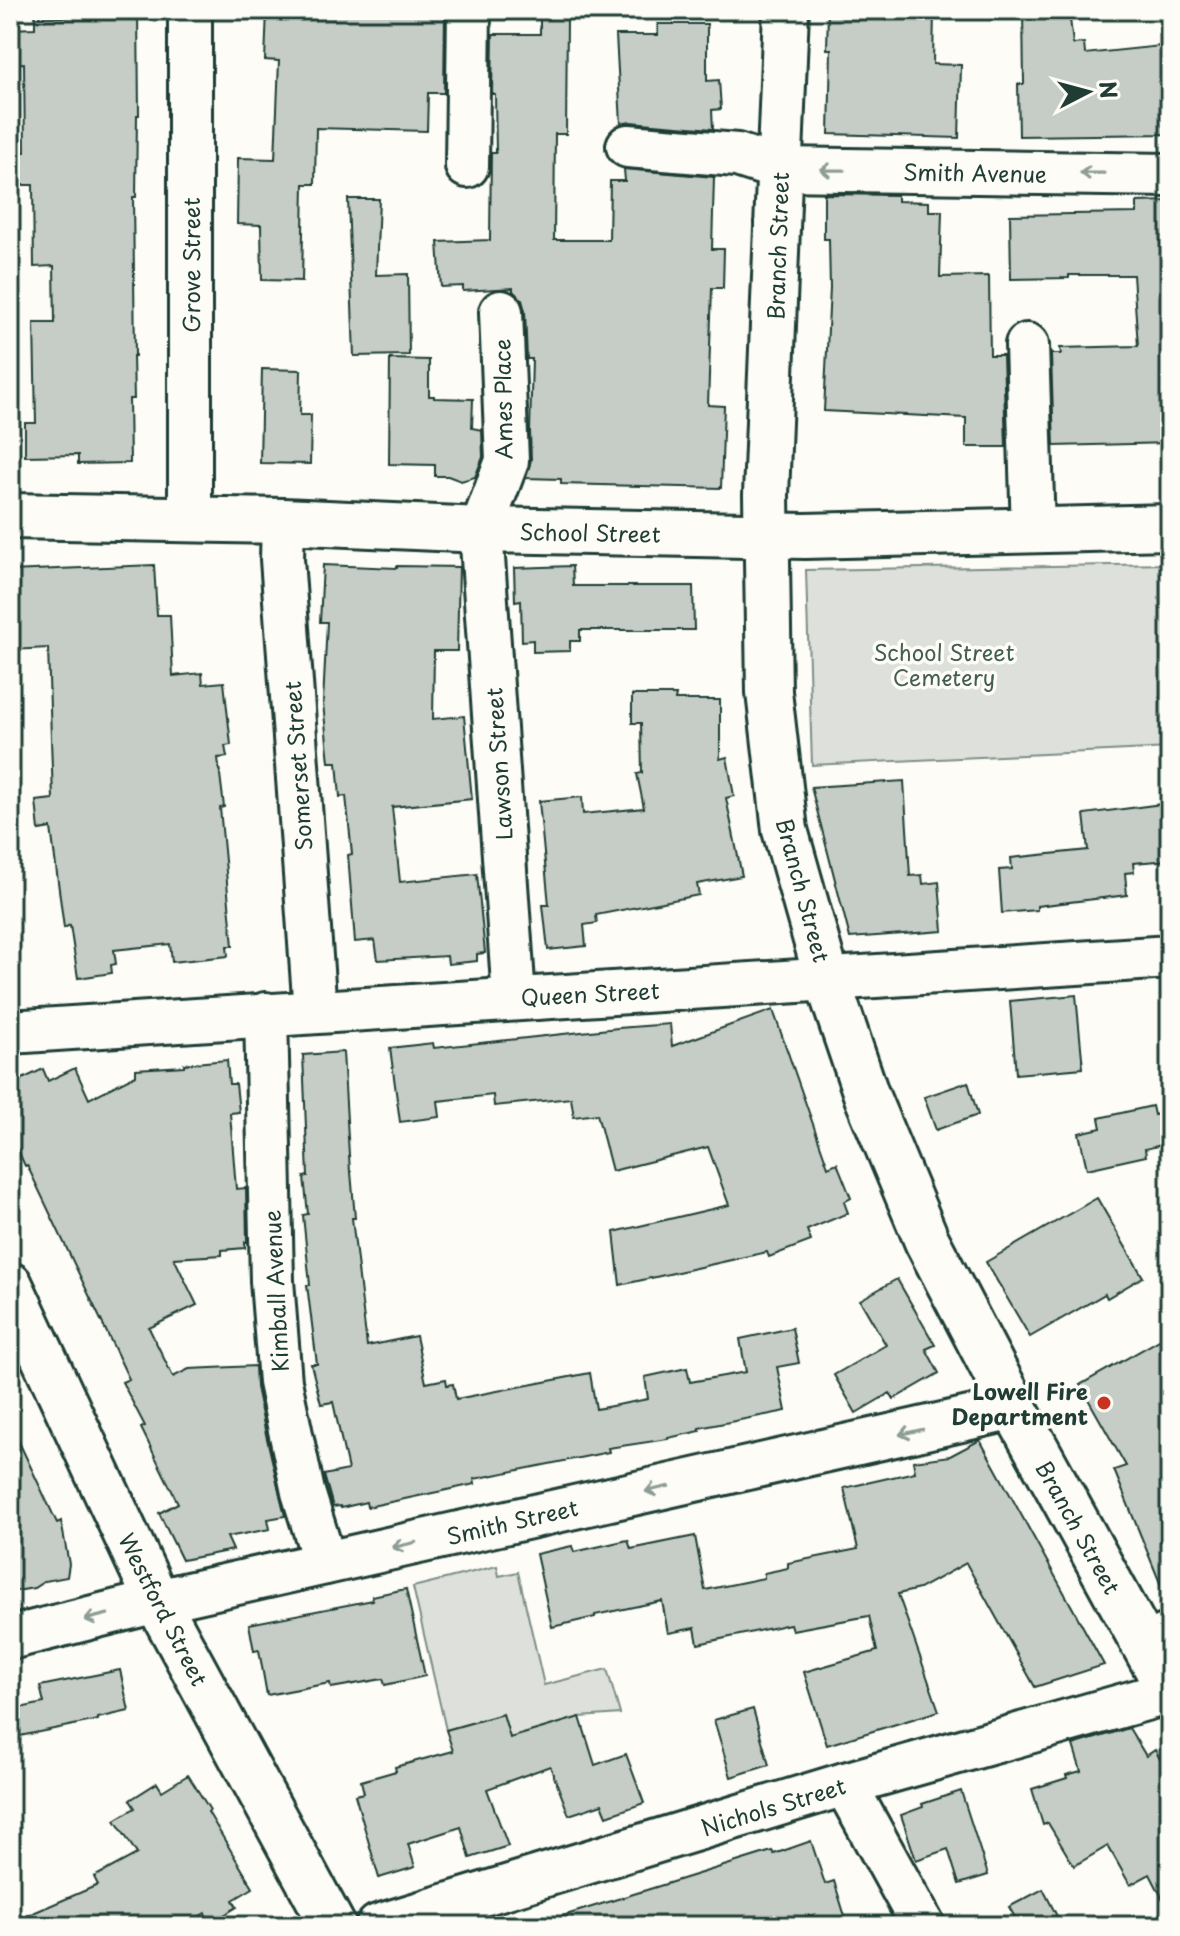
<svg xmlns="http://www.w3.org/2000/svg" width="1180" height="1936" viewBox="0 0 1180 1936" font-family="'Playpen Sans',sans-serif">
<rect width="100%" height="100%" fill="#fdfcf7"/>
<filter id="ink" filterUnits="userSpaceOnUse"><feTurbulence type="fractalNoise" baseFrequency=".0125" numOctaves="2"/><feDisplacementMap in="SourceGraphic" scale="16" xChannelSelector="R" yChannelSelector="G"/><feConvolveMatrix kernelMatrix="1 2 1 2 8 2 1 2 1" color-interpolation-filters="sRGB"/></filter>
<g filter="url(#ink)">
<!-- green -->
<g fill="#dde0db" stroke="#7e8e88" stroke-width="2">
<path d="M1170,564V748L812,765L806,570Z"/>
<path d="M497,1566L499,1576L518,1572L544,1685L607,1669L620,1714L580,1717L510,1738L503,1714L446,1730L413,1587Z"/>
</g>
<!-- building -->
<g fill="#c6cdc7" stroke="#1f3d34" stroke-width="2">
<path d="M84,10H138L139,115H137L136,197H133L135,356H133L134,399H129L130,463L78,464V455L25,456V423H36L34,323H55L54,266L34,267L33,185H18V152H25L24,63L10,64V29L35,28V17H84Z"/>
<path d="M267,10H445L444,93H428L427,131L316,128L315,184H304L302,281L262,280L261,225L237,224L238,158L275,159L279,61L265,60Z"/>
<path d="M828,10H934L933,64L961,65L959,138L829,134L831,49H827Z"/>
<path d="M1023,10H1069L1073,44L1084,43L1085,54L1170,45V134L1019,136L1018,84H1024Z"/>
<path d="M540,16L567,17L566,134H555L554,240H609L610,181H625L624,169L714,177L712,249H724L723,288H712L708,405L724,406L721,488L561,484V479L526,478L531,460L530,431L532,359H527L525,311L522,300L513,291V288L463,291V286L441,287L438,242L490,240L491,153H496L495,94H492L493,34H540Z"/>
<path d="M658,24H707V81L719,80L721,109L712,110L713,129L630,122L621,124L616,35H658Z"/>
<path d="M824,194L897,195V201L929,202V211H942L940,277L989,276L990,355H1003L1006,447H966V418L824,411L830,288L829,239H824Z"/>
<path d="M348,199H379L376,275L408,274L409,355L354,356Z"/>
<path d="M1170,201V443L1054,446L1051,354H1061L1060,348L1138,346L1133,275H1069V278L1011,279L1010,215L1137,213V202Z"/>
<path d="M390,359L429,360V396H434V398L473,399L472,428L482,430L483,457L475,477L461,481L448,476H435V465L389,464Z"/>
<path d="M262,369L301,370L300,415H311L310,464L260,463Z"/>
<path d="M154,565L157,615H170L173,676L202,673L203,684L224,682L231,745L225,746L227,757L218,758L224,807L220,808L233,946H227L228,956L172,962L170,944L114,950L116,964L111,965L112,973L78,978L70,925L64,928L51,828L39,830L36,801L53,799L48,648L12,650L10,632V571Z"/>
<path d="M323,565L397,568V566L459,567L457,651H434L433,719L464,716L472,799L392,807L400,882L477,874L485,953L477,954V961L448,964L447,956L378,960L375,940L355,942L348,855L352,854L346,796L340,797L337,762H329L323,703L327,622H320Z"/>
<path d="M572,566L573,586H693L694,630H580V641H570V651L533,652V640L522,641L521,600L515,601L514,568Z"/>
<path d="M632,695H676L675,700H720V759L727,757L734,796L726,798L742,876L697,884L699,895L596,915L597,923L584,925L586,946L548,950L543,905H549L539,801L582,797L583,814L644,808L637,774L642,773L641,723H632Z"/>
<path d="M904,781L910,876L922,875L923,884L939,882L943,931L850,938L811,787Z"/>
<path d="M1170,803V860L1133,863L1134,872L1125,873L1127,895L1037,906V910L1002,913L999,870L1012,869L1011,858L1088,850L1084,814Z"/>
<path d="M1076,995L1083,1068L1016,1074L1010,1001Z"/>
<path d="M773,1010L828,1167L837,1163L851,1198L844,1202L848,1213L807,1230L811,1241L769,1257L767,1252L620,1285L614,1232L729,1205L708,1147L612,1171L597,1114L574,1117L571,1098L494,1106L493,1095L438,1101L440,1117L400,1122L390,1048L433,1043L434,1048L618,1028L670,1024L672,1046Z"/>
<path d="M343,1052L350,1172H351L355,1218H352L367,1346L416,1336L426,1383L446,1379L447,1385L453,1384L456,1399L590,1373L596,1409L648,1399L645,1377L687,1368L690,1382L746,1372L740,1339L792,1328L799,1363L777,1367L786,1411L699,1428L700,1431L668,1438V1439L608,1448L609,1452L474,1479L475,1484L367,1507L366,1502L341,1508L340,1506L333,1507L324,1475L348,1470L333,1402L321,1404L311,1364H317L307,1285H310L303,1215L308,1214L304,1177L308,1176L303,1055Z"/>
<path d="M227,1060L229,1084H236L239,1112L230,1113L236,1189L246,1188L247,1242H245V1248L222,1250V1255L174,1258L197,1305L149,1328L173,1377L189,1369L255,1366L256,1387L265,1430L285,1516L268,1519L270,1529L227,1537L233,1550L182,1560L159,1513L178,1503L141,1428L145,1426L122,1382L129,1379L27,1165L25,1166L10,1133V1085L43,1069L48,1081L75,1068L89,1099L136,1075V1069L184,1066V1064Z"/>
<path d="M968,1082L978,1115L936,1130L924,1097Z"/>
<path d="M1152,1106L1154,1115L1159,1114L1166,1144L1145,1149L1146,1156L1087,1169L1079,1133L1101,1128L1099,1118Z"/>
<path d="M1097,1198L1143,1277L1107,1298L1105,1294L1030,1337L986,1262Z"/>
<path d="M897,1279L935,1345L926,1349L939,1373L894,1399L890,1393L856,1413L834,1375L886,1345L860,1300Z"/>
<path d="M1170,1334V1605H1169L1114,1470L1126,1466L1080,1385Z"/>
<path d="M10,1423L57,1523L61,1521L69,1564L67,1577L45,1581L34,1588L10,1592Z"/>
<path d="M980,1440L1104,1665L1035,1687L966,1563L919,1589L898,1594L939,1711L827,1745L804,1672L877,1651L869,1616L792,1630L790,1624L698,1644L695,1628L668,1633L662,1601L595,1615V1617L552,1627L536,1554L572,1546L574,1552L628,1540L631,1549L695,1536L705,1590L764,1578V1573L788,1568V1563L858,1549L844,1488L915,1472L913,1461L950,1456Z"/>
<path d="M406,1589L425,1676L385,1685L383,1679L331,1688L330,1683L267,1695L259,1650L254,1651L249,1624L373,1600L372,1596Z"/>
<path d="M120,1670L129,1711L98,1718V1720L10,1738V1710L44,1703L40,1686Z"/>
<path d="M753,1709L769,1765L731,1777L714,1720Z"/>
<path d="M503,1714L510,1738L580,1717L595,1765L626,1754L644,1803L607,1816L602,1804L569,1815L550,1766L487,1789L508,1846L470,1858L461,1827L408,1844L415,1867L379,1878L355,1795L364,1793L361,1781L396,1771L395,1767L453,1751L446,1730Z"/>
<path d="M1129,1728L1146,1756L1155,1750L1170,1777V1913L1150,1874L1130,1885L1108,1846L1074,1866L1048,1823L1043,1825L1032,1789L1067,1778L1066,1775L1081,1771L1073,1745Z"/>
<path d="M188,1775L210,1810L208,1812L253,1888L233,1900L237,1907L211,1923L205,1913L183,1926H10V1923L98,1885L94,1877L137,1854L115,1820L135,1808L130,1800L157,1783L162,1791Z"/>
<path d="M961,1791L988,1875L959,1884L948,1849L916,1860L901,1815L923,1807L922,1804Z"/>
<path d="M811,1841L825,1884L834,1881L848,1926H817L812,1915L777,1926H551L550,1920L772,1851L774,1854Z"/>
<path d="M1043,1889L1062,1926H1020L1009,1907Z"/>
</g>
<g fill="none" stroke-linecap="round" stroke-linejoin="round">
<defs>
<g id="minor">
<path d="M190,10V519"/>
<path d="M628,146L737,155L780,169L1170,175"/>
<path d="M467,166L469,10"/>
<path d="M501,312L507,461L481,530L514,998"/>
<path d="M1027,345L1033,530"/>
<path d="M283,521L282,559L315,1011"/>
<path d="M266,1014L272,1281L280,1382L303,1492L325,1563"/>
<path d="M10,1032L1170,957"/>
<path d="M10,1638L157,1601L1014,1408"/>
<path d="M1144,1645L1170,1634"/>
<path d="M845,1784L923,1926"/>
<path d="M378,1926L845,1784L1170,1692"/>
</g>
<g id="major">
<path d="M786,10L766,495L769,692L785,830L827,979L867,1097L927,1241L1014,1408L1170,1692"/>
<path d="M10,516L283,521L481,530L805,536L1170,527"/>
<path d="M10,1285L157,1601L333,1926"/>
</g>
</defs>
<!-- minor casing -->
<use href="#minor" stroke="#1f3d34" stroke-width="48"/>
<!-- major casing -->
<use href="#major" stroke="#1f3d34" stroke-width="50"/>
<!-- minor -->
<use href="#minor" stroke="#fdfcf7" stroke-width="42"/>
<!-- major -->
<use href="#major" stroke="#fdfcf7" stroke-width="44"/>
</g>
<!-- one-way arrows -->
<defs><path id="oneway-shaft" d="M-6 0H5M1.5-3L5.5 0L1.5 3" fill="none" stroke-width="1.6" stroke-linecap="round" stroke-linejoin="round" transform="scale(2)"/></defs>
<g stroke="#8e9c96">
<use href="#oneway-shaft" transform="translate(832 170) rotate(-179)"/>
<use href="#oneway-shaft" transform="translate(1092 173) rotate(-179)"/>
<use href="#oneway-shaft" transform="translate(911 1432) rotate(167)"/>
<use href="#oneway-shaft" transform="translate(657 1489) rotate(167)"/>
<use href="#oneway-shaft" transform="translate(404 1545) rotate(167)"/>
<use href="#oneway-shaft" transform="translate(96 1617) rotate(166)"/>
</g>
</g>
<!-- markers -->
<circle fill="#c8321e" stroke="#fdfcf7" stroke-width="3" cx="1104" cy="1403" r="8"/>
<g text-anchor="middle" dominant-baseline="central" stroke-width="7" stroke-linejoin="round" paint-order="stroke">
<!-- street labels -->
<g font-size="22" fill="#1f3d34" stroke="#fdfcf7">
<text transform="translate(975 172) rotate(1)">Smith Avenue</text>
<text transform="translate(777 246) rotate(-88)">Branch Street</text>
<text transform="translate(190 265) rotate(-90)">Grove Street</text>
<text transform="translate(502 399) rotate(-91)">Ames Place</text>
<text transform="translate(590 532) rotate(1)">School Street</text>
<text transform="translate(498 764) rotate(-94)">Lawson Street</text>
<text transform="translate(297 766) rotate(-94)">Somerset Street</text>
<text transform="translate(804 890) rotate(75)">Branch Street</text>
<text transform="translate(590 993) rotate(-3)">Queen Street</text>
<text transform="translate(275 1291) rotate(-93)">Kimball Avenue</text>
<text transform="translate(512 1521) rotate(-13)">Smith Street</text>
<text transform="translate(1079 1527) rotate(61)">Branch Street</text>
<text transform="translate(164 1609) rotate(63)">Westford Street</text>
<text transform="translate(773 1806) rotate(-17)">Nichols Street</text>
</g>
<!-- park labels -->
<g font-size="22" fill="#455e55" stroke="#fdfcf7">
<text x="944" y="651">School Street<tspan x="944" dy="25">Cemetery</tspan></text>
</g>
<!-- poi labels -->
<g font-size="22" font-weight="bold" fill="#1f3d34" stroke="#fdfcf7" text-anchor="end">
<text x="1088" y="1390">Lowell Fire<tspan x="1088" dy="25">Department</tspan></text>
</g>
</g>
<!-- margin -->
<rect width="1180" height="1936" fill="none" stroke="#fdfcf7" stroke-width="40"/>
<rect x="20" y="20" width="1140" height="1896" fill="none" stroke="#1f3d34" stroke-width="3" filter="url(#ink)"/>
<!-- north arrow -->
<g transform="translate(1088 92) rotate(84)" stroke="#fdfcf7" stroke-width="6" paint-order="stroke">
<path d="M0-6L14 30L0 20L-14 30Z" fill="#1f3d34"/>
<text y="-12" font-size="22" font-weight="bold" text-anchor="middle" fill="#1f3d34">N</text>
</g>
</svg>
